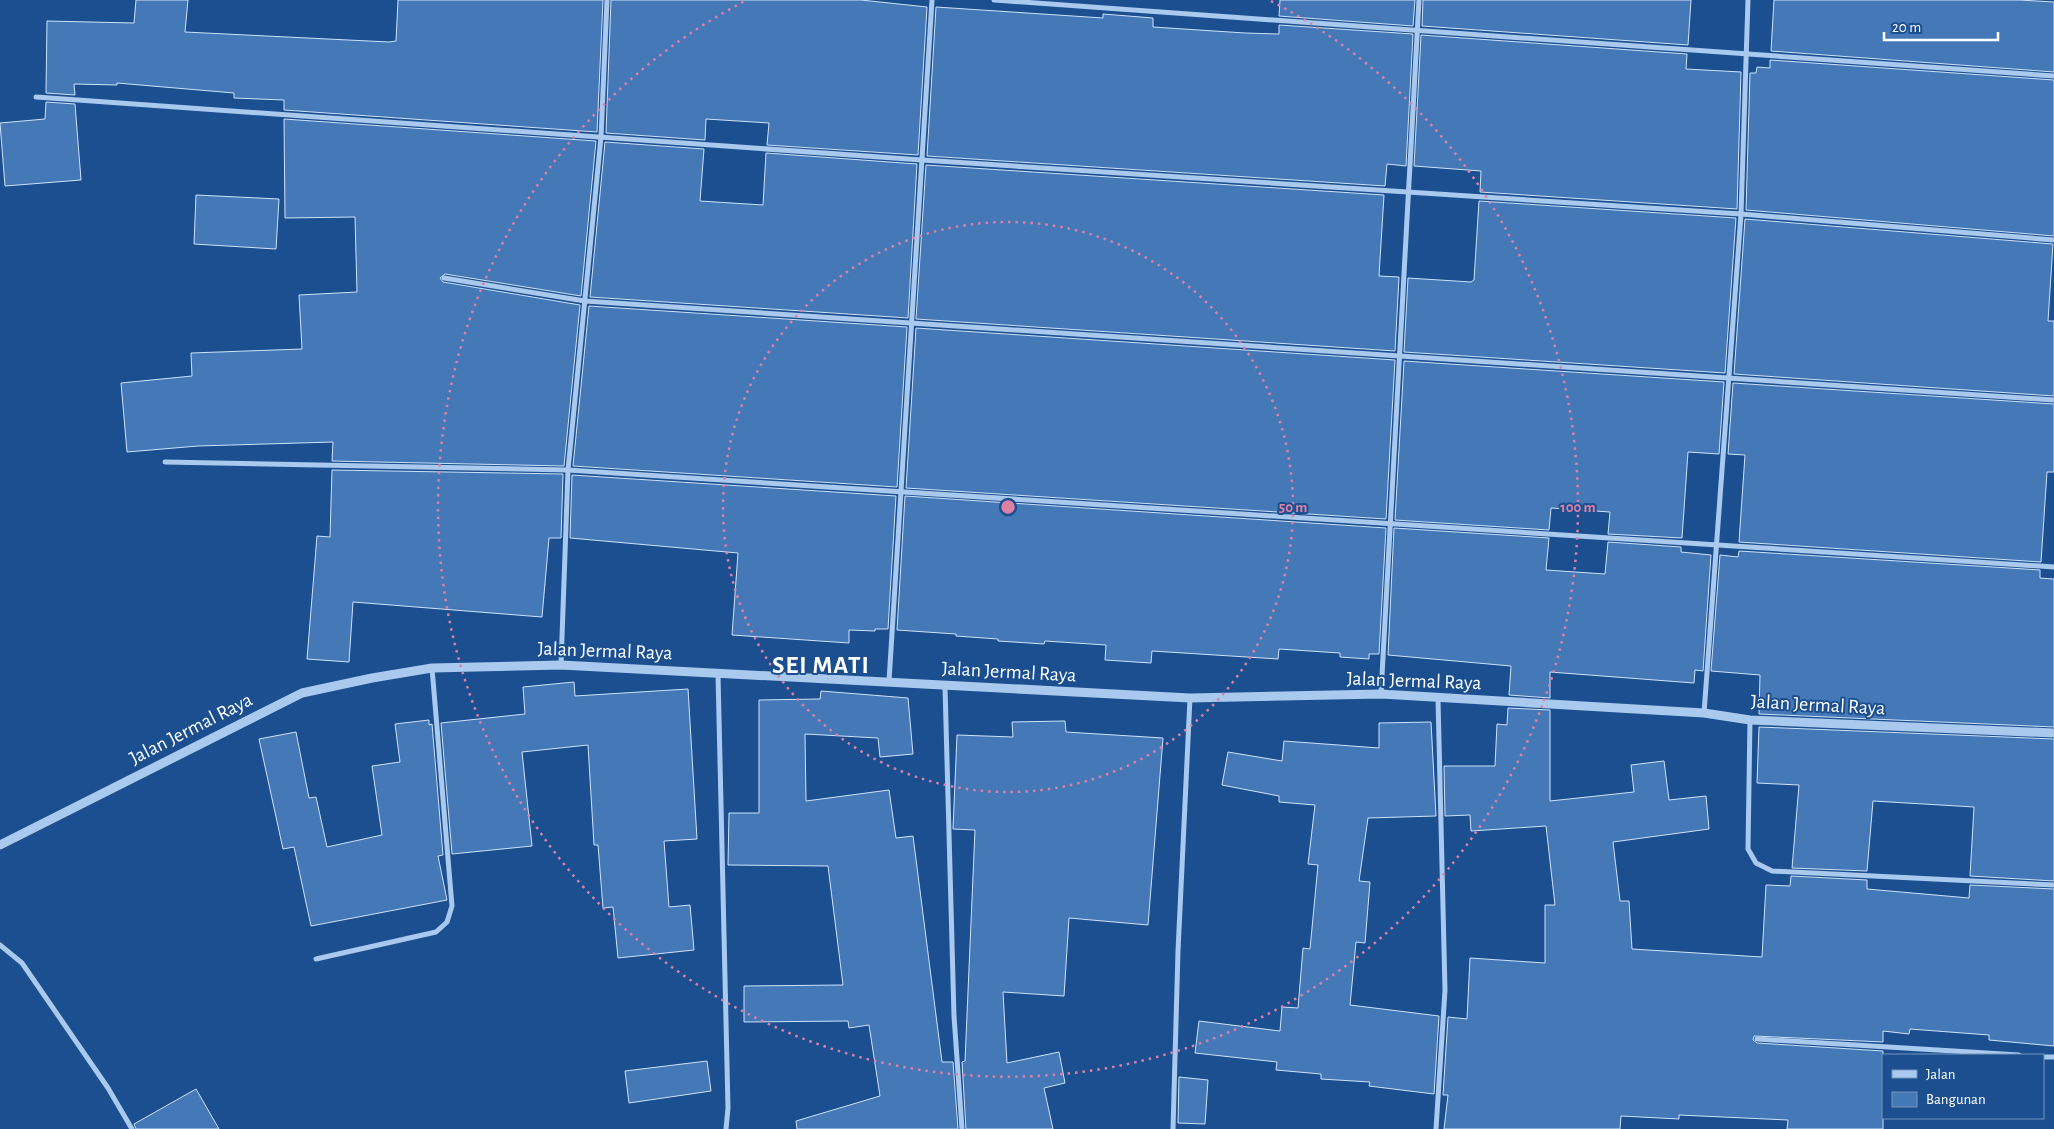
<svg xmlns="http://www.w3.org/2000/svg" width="2054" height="1129" viewBox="0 0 2054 1129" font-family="'Alegreya Sans',sans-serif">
<rect width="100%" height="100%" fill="#1b4f8f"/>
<!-- building -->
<g fill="#4478b7" stroke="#cfe3fa">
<path d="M136,0H188L185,32L389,42L396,41L398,0H603L597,132L284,110V100L234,98V93L117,83V85L74,84L75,95L46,93L47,21L134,23Z"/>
<path d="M611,0H861L927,7L918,155L767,145L769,123L706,119L705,140L606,133Z"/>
<path d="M1280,0H1415L1413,26L1279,16Z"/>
<path d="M1423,0H1691L1688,45L1422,26Z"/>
<path d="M1774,0H2019L2054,2V72L1771,51Z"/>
<path d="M936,7L1103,18V14L1153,18V27L1245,33L1279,34V25L1413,34L1406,166L1387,164L1385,186L927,156Z"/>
<path d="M1421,35L1687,54L1686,69L1741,72L1737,209L1480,192L1481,171L1414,166Z"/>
<path d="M1770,60L2054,80V236L1746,210L1750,73H1756L1757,67L1770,68Z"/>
<path d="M46,102L75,104L81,180L5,186L0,123L45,119Z"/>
<path d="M284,119L596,141L581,296L445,274L440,278L443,282L580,305L564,466L332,461L333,442L198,446L127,452L121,383L192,376L191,353L302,349L299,295L357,292L355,217L285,218Z"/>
<path d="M605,142L704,149L700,201L763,205L766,153L917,164L908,318L590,297Z"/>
<path d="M926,165L1384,195L1379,276L1399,277L1395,351L916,319Z"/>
<path d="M196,195L279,199L276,249L194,244Z"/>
<path d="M1479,201L1736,218L1725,373L1404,352L1408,278L1471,282L1474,280Z"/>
<path d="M1745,219L2053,244L2048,321H2054V396L1734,374Z"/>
<path d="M589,306L907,327L897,487L573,466Z"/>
<path d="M916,328L1395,360L1386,519L906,488Z"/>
<path d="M1404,361L1724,382L1719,454L1688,452L1682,538L1608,534L1610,512L1551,508L1549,530L1395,520Z"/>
<path d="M1733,383L2054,404V472H2047L2041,562L1739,542L1745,455L1728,454Z"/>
<path d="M332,470L563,474L561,538H549L542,617L353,602L349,662L307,659L317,536L330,537Z"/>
<path d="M572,475L896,496L888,629H875V631L849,630V643L732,635L738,553L570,538Z"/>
<path d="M905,496L1386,528L1379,654H1369V659L1340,657V653L1279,649L1278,659L1152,651L1151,663L1105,660L1106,645L1045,641L1044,644L998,641V639L956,636V634L897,630Z"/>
<path d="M1394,528L1549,538L1546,570L1605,574L1608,542L1681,547V552L1711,555L1703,671L1695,670L1694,683L1550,672V698L1509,695L1511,666L1388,655Z"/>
<path d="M1739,551L2040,570V578L2054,579V727L1759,714L1760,675L1711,671L1720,555L1738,557Z"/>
<path d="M574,682L575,696L688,689L697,839L664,841L669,907L690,905L694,950L618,958L613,907L603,908L598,845H594L588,745L522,752L532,846L452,854L441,723L525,714L523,687Z"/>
<path d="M821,691L908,698L913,754L880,757L878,738L805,734L806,801L889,790L896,838L913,836L942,1062H953L958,1129H797L796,1121L880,1096L869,1025L849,1028L848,1021L744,1022V986L843,985L828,866L728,865L729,813H759V700L820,699Z"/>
<path d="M1508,708L1550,710V801L1634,792L1631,765L1664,761L1669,800L1706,796L1709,829L1613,842L1620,901H1629L1632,949L1762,957L1766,885L1790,886L1791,876L1867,880V889L1969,898L1970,885L2054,889V1046L1989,1040V1035L1910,1029L1909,1034L1883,1031V1042L1754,1036L1753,1040L1757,1043L1883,1051V1129H1787L1788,1120L1679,1115V1119L1621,1116L1620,1129H1444L1448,1095H1443L1448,1017L1467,1019L1470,958L1545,963V905H1555L1546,826L1471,831L1470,815L1445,816L1444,766H1495L1497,724L1507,725Z"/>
<path d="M429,720V725L432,724L443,855L438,856L447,900L311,926L294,847L283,849L259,739L296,732L309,798L316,797L327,847L382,835L372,766L400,762L395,724Z"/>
<path d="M1065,721L1066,732L1163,738L1148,925L1069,918L1064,996L1003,992L1007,1063L1059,1052L1065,1083L1044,1088L1053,1129H966L962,1062L965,1061L975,830L953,829L957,735L1013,737L1012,722Z"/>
<path d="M1431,722L1436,816L1368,818L1359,881L1370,882L1365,943L1356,942L1350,1005L1439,1016L1434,1094L1369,1086L1370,1082L1321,1079V1074L1276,1070L1277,1062L1195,1053L1199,1021L1280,1031L1282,1007L1298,1008L1303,948L1310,949L1318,865L1308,864L1315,805L1279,802V796L1222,785L1228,752L1282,761L1284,741L1379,748V723Z"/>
<path d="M1759,727L2054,739V881L1970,876L1974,807L1873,801L1867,871L1792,868L1799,785L1757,783Z"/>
<path d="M707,1061L711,1091L629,1103L625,1071Z"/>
<path d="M1179,1077L1208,1080L1205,1124L1178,1123Z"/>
<path d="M196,1089L219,1129H136L134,1124Z"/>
</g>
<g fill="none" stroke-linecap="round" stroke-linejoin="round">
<!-- minor -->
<g stroke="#a9c9ee" stroke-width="5">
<path d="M994,0L2054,76"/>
<path d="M36,97L922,160L1741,214L2054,240"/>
<path d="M444,278L585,301L2054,400"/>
<path d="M165,462L568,470L2054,567"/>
<path d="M561,665L568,470L601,137L607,0"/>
<path d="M718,674L728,1108L726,1129"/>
<path d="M889,681L932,0"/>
<path d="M945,687L954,1016L962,1129"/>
<path d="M1381,694L1419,0"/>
<path d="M1704,713L1741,214L1748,0"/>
<path d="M1750,720L1748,849L1756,863L1772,871L2054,885"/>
<path d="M0,945L22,963L108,1088L132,1129"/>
<path d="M316,959L436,932L447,922L452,906L432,668"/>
<path d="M1757,1039L2019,1055"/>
<path d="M2043,1057H2054"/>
<path d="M1173,1129L1178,951L1190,698"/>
<path d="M1436,1129L1445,990L1438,699"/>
</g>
<!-- tertiary -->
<path stroke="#a9c9ee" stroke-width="9" d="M0,845L302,693L372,678L432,668L561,665L1190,698L1381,694L1704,713L1750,720L2054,733"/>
</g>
<!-- distance rings -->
<g fill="none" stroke="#dd80a5" stroke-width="2.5" stroke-dasharray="2.5 5">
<circle cx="1008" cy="507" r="285"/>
<path d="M1271 1A570 570 0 1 1 745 1"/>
</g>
<g text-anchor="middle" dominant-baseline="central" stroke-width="4" stroke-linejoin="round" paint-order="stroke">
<!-- street labels -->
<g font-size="20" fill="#fff" stroke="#1b4f8f">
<text transform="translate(605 651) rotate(2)">Jalan Jermal Raya</text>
<text transform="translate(1009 672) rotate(3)">Jalan Jermal Raya</text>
<text transform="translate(1414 681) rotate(2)">Jalan Jermal Raya</text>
<text transform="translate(1818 705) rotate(3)">Jalan Jermal Raya</text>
<text transform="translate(191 729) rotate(-27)">Jalan Jermal Raya</text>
</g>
<!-- district labels -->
<g font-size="25" font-weight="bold" letter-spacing="1" fill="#fff" stroke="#1b4f8f">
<text x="821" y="665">SEI MATI</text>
</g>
</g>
<circle cx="1008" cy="507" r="8" fill="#dd80a5" stroke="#1b4f8f" stroke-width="2.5"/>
<g font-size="15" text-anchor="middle" font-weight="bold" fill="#dd80a5" stroke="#1b4f8f" stroke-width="4" stroke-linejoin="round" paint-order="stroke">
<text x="1293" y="512">50 m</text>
<text x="1578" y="512">100 m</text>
</g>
<!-- legend -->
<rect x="1882" y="1054" width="162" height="65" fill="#1b4f8f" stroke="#7695bc"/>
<rect x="1892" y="1070" width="25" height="8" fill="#a9c9ee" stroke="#7695bc"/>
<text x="1926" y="1079" font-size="15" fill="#ffffff">Jalan</text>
<rect x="1892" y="1092" width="25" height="15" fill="#4478b7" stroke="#7695bc"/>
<text x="1926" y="1104" font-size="15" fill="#ffffff">Bangunan</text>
<!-- scale -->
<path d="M1884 32v8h114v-8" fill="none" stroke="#ffffff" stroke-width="2.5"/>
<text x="1892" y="32" font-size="15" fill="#ffffff" stroke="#1b4f8f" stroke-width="4" paint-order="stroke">20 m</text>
</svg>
